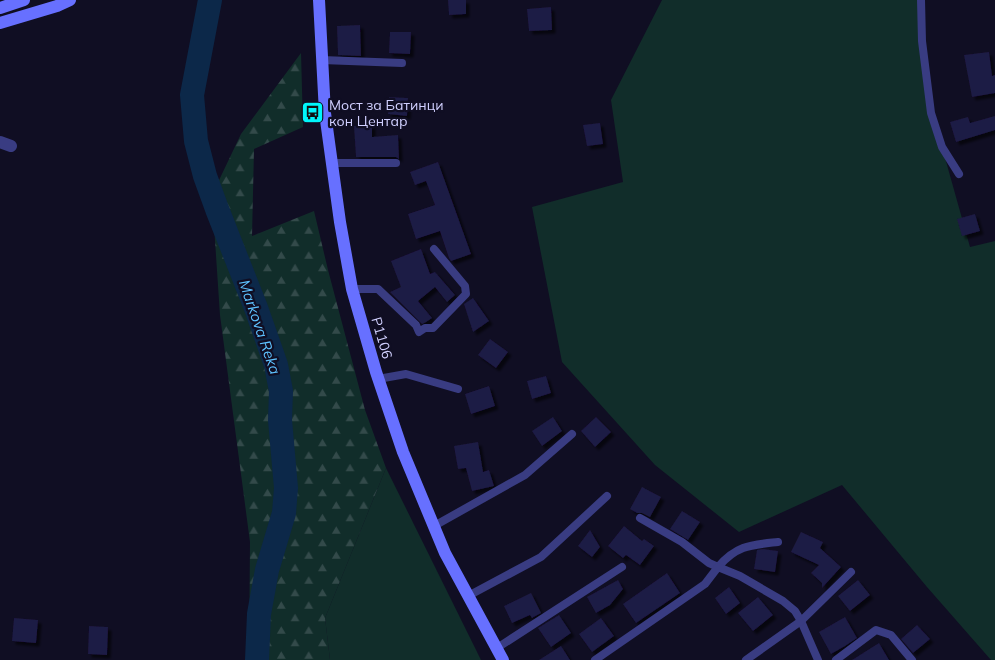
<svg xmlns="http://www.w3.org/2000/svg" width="995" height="660" viewBox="0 0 995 660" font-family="Mulish,sans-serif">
<defs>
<pattern id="forest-firs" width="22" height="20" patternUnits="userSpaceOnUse" patternTransform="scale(1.25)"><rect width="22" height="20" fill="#112d2a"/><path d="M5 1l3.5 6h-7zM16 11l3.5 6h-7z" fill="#334a4a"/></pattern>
<filter id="shadow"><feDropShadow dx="3.5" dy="3.5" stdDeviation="1" flood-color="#0009"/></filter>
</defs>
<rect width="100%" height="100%" fill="#100e23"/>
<!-- grass -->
<g fill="#112d2a">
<path d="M662,0H921L931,113L942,147L970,247L995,241V660H991L927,587L842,485L739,532L655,465L562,362L532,207L623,182L611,100Z"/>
<path d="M386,468L481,660H330L325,618Z"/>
</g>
<!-- forest -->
<path fill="url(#forest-firs)" d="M301,53L303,127L254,149L252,236L314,211L328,270L365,410L386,468L325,618L330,660H249L250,542L220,315L212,195L241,134Z"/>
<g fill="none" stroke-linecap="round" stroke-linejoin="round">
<!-- river -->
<path stroke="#0c2849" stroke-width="24" d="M210,0L192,95L196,141L205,176L217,209L256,308L276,365L281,391L280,420L286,488L284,513L267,570L259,614L257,660"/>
</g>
<!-- building -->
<g fill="#1f1a44" filter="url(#shadow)">
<path d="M448,0H466V14L449,15Z"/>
<path d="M551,7L552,30L529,31L527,9Z"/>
<path d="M360,25L361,56L338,55L337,26Z"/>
<path d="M390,32H411L410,54L389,53Z"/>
<path d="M989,52L992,76L995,75V93L972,97L964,55Z"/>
<path d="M389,97L408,98L407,116L388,114Z"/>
<path d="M995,116V130L956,142L950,122L968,117L970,123Z"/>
<path d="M600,123L603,144L587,146L583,125Z"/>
<path d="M372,125V137L398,135L399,159L396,157H356L354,126Z"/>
<path d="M438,162L471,254L451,261L449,258L440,231L416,239L408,214L435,205L426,181L415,185L410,172Z"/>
<path d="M975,214L980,231L962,236L957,219Z"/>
<path d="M421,249L430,274L435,272L455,295L447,302L435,287L418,301L432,318L426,322L422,324L390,292L401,287L391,261Z"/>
<path d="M473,298L489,321L473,332L464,304Z"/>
<path d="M490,339L508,352L496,368L478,355Z"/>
<path d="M546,376L551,393L532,399L527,381Z"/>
<path d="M489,386L495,406L471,414L465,394Z"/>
<path d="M553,417L562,431L542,446L532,431Z"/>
<path d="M596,417L611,432L595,447L581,431Z"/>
<path d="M478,442L483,472L489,470L494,486L472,491L466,468L458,469L454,446Z"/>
<path d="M642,487L661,497L650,517L642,513H637L630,509Z"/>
<path d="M682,511L700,522L688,540L670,529Z"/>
<path d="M624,526L642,541L644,539L654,546L640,565L626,555L623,558L608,546Z"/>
<path d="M590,530L600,547L592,557L578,546Z"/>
<path d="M801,532L823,542L820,548L841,567L822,588V583L811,573L819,565L791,552Z"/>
<path d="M763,549L778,551L775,572L754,569L757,550Z"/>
<path d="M667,573L680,593L636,623L623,604Z"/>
<path d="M618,580L623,589L610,605L596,613L587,597Z"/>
<path d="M858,580L870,595L850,611L838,596Z"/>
<path d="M729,587L740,603L726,614L715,598Z"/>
<path d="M531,593L541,613L532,618L530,615L512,623L504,606Z"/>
<path d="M758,597L773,615L753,631L738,613Z"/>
<path d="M559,615L571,633L551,647L538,628Z"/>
<path d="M845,617L857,638L845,646L831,654L819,632Z"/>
<path d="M14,618L38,620L36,643L12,641Z"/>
<path d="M601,618L614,636L592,652L579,634Z"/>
<path d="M917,625L930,639L913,653L901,639Z"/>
<path d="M89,626L108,627L107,655L88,654Z"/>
<path d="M879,643L889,660H852Z"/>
<path d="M561,646L570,660H539Z"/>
</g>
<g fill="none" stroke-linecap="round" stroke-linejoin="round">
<!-- lane -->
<g stroke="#393c82" stroke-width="8">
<path d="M921,0L922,41L931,113L942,147L959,174"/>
<path d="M322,60L402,63"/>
<path d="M332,163H396"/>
<path d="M352,289H378L416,325L419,332L425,328H433L466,294L465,286L434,249"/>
<path d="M378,379L406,374L458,389"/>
<path d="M640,518L682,542L709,563L718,567C737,545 751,545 778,542"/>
<path d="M434,526L525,475L572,434"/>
<path d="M468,596L541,557L607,496"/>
<path d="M497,648L622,567"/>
<path d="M595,660L705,584L718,567L740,576L783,601L795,611L801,621L818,660"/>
<path d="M746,660L801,621L851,572"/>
<path d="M836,660L876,630L891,635L912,660"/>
</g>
<!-- street -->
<path stroke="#393c82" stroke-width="12" d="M0,142L11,146"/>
<!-- secondary -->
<g stroke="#6770ff" stroke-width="12">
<path d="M319,0L325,113L340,222L352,289L376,372L403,452L445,553L503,660"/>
<path d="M0,8L24,0"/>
<path d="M0,23L57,6L70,0"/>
</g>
</g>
<!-- icons -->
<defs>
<symbol id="bus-square" viewBox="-11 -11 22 22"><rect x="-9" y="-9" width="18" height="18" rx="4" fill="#00f6fb" stroke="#100e23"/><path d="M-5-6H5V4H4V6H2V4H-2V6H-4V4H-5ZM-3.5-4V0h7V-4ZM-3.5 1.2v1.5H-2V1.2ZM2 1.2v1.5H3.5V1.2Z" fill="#111"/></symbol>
</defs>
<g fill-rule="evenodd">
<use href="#bus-square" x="300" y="100" width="25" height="25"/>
</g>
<g text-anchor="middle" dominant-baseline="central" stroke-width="4.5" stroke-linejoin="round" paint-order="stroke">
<!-- poi labels -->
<g font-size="14" fill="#d1d0ff" stroke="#100e23" text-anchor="start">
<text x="329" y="105">Мост за Батинци<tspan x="329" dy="16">кон Центар</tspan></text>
</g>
<!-- street labels -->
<g font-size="14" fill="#d1d0ff" stroke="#100e23">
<text transform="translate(382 338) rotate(74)">P1106</text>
</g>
<!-- water labels -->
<g font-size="15" font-style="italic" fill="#5ec2ff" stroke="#100e23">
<text transform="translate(260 327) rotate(71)">Markova Reka</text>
</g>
</g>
</svg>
